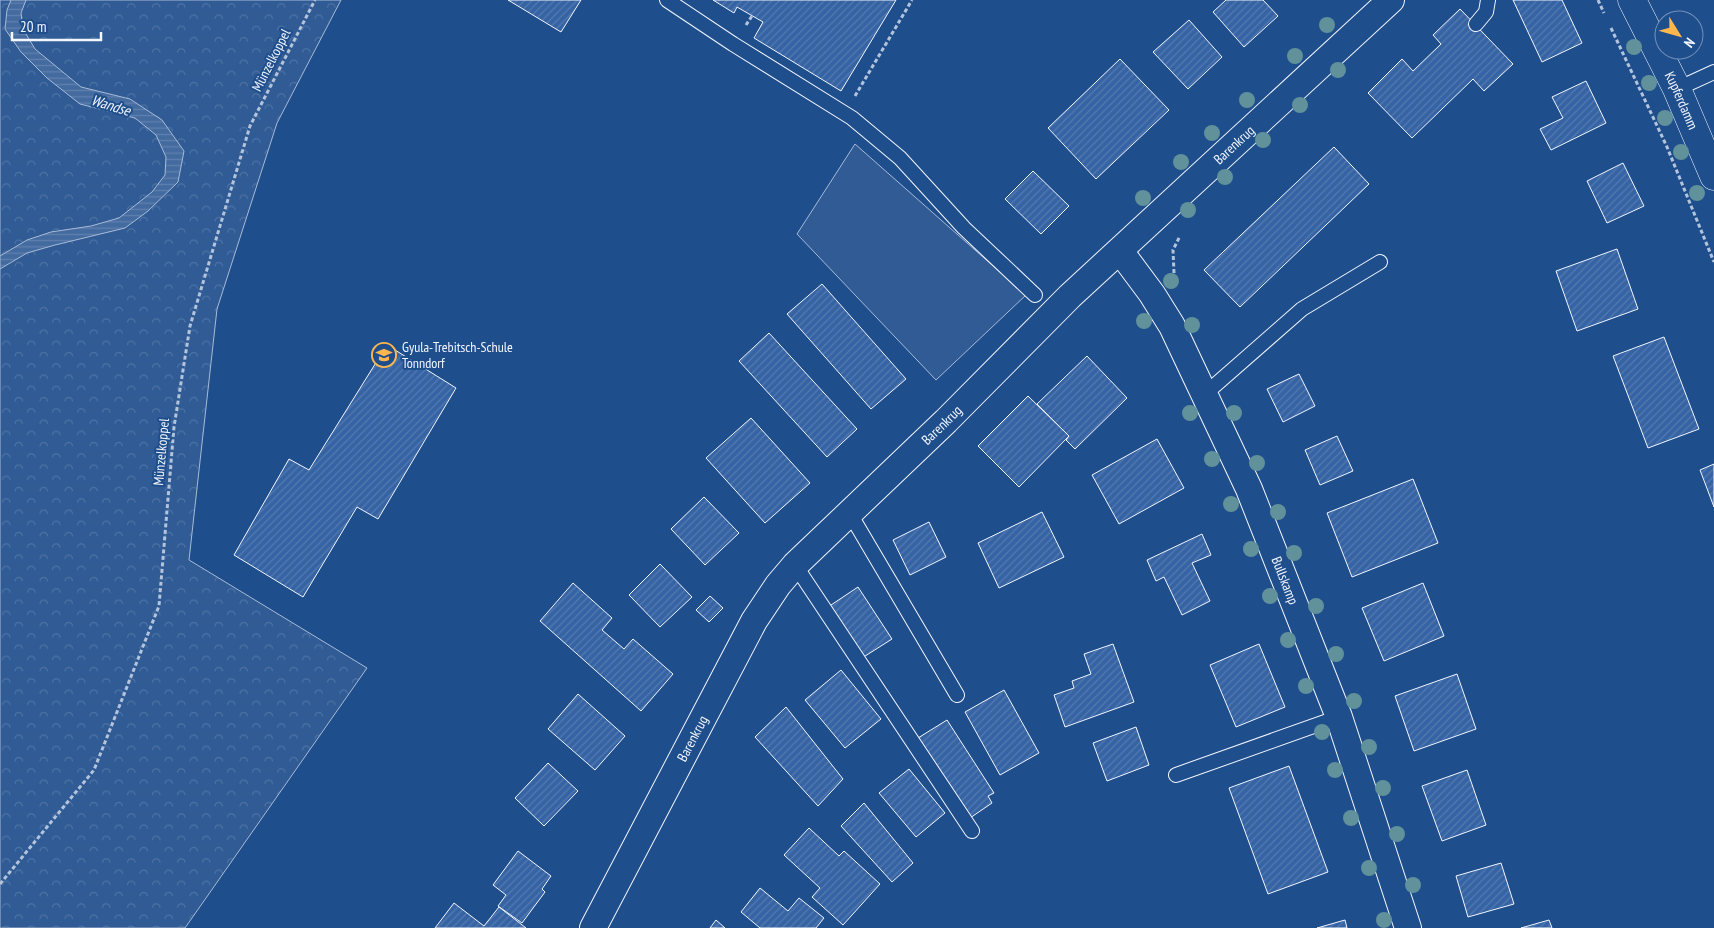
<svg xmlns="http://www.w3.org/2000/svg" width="1714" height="928" viewBox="0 0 1714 928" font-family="'PT Sans Narrow',sans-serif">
<defs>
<pattern id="forest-crowns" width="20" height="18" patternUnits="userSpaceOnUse" patternTransform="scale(1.25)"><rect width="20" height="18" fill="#305b95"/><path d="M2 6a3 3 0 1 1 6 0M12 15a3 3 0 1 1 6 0" fill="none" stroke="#4e73a5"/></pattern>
<pattern id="water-rules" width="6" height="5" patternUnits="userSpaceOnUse" patternTransform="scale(1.25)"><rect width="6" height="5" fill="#446ba0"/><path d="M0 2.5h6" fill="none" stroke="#5f81ae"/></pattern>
<pattern id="building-hatch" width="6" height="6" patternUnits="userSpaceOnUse" patternTransform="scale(1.25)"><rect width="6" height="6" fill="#3563a3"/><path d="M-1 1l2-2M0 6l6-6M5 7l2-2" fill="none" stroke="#537ab1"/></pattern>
</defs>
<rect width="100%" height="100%" fill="#1f4e8c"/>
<!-- forest -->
<path fill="url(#forest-crowns)" stroke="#a8bbd7" d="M0,0H341L277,123L217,309L189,560L367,668L185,928H0Z"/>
<!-- built -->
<path fill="#305b95" stroke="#a8bbd7" d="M855,144L1026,295L936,380L797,234Z"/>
<!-- water -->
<path fill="url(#water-rules)" stroke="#a8bbd7" d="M11,0H26L21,13L23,29L35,49L81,87L130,99L162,120L184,151L178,182L148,211L125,228L55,245L27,253L0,269V256L27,240L51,232L91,226L119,218L152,192L165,175L166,157L156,135L135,118L80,104L47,78L21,52L5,29L7,10Z"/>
<!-- building -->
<g fill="url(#building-hatch)" stroke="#f2f6ff">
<path d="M508,0H581L561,32Z"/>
<path d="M713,0H896L841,91L754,38L763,22L737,7L734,13Z"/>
<path d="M1226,0H1263L1278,16L1244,47L1213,12Z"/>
<path d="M1513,0H1562L1582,43L1542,62Z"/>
<path d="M1460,9L1513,64L1484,91L1473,79L1412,138L1368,93L1402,59L1413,71L1441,44L1433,35Z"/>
<path d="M1189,20L1222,57L1188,89L1153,52Z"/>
<path d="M1120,59L1169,110L1096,179L1048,128Z"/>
<path d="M1586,81L1606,123L1551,150L1540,129L1563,118L1552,97Z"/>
<path d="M1334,147L1369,184L1240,307L1204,270Z"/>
<path d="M1623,163L1644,206L1607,223L1587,181Z"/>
<path d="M1033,171L1069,206L1041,234L1005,199Z"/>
<path d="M1617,249L1638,309L1577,331L1556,271Z"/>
<path d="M822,284L906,379L871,409L787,314Z"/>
<path d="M769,333L857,429L827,457L739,361Z"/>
<path d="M1664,337L1699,429L1648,448L1613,356Z"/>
<path d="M387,345L456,388L378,519L357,507L303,597L234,555L289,459L309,470Z"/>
<path d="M1087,356L1127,398L1075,449L1066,440L1069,436L1037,404Z"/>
<path d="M1299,374L1315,406L1283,422L1267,389Z"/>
<path d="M1028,396L1069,436L1019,487L978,446Z"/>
<path d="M751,418L810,483L765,523L706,458Z"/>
<path d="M1337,436L1353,471L1320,485L1305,450Z"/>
<path d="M1157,439L1184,488L1119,524L1092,475Z"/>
<path d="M1714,464V507L1700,470Z"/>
<path d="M1413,479L1438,543L1352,577L1327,513Z"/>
<path d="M704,497L739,533L705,565L671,529Z"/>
<path d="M1042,512L1064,557L999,588L978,543Z"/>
<path d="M929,522L946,557L910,575L893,540Z"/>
<path d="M1202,534L1211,555L1192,563L1210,601L1182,615L1164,577L1156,581L1147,560Z"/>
<path d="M660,564L692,597L660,627L629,595Z"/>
<path d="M573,583L612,618L602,630L624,649L633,639L673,674L641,711L540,621Z"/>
<path d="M1423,583L1444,636L1384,661L1362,608Z"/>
<path d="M858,587L892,639L862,658L828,607Z"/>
<path d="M710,596L723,608L709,622L696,610Z"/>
<path d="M1113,644L1134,702L1065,727L1054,695L1074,688L1072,681L1091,674L1084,654Z"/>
<path d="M1259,644L1285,707L1236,727L1210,665Z"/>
<path d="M841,670L881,719L845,748L805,700Z"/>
<path d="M1457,674L1476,729L1414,751L1395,696Z"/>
<path d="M1004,690L1039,753L1000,775L965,712Z"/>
<path d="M578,694L625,736L595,770L548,729Z"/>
<path d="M786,707L843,779L818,806L755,737Z"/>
<path d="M947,720L994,793L988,796L992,803L970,818L918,738Z"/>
<path d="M1136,727L1149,765L1107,781L1093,743Z"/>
<path d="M548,763L578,791L544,826L515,798Z"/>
<path d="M1289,766L1328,872L1268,894L1229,788Z"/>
<path d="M909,769L945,813L916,837L879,793Z"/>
<path d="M1467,770L1486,825L1442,841L1422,786Z"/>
<path d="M864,803L913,863L892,882L841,826Z"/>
<path d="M809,828L839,856L844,851L880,884L843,925L812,897L820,888L784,855Z"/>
<path d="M518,851L551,876L542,889L545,892L522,923L498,906L506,895L493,885Z"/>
<path d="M1501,863L1514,904L1468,917L1456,876Z"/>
<path d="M760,888L788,911L799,898L824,918L816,928H760L741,912Z"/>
<path d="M454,903L484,926L499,907L526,928H435Z"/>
<path d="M716,920L725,928H710Z"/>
<path d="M1345,920L1347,928H1317Z"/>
<path d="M1549,920L1552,928H1521Z"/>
</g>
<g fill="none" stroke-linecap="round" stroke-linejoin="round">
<defs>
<g id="service">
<path d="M667,0L733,44L852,118L900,158L964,228L1035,295"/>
<path d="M1476,24L1486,12L1488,0"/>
<path d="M1677,89L1714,72"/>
<path d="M1205,394L1302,309L1380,262"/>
<path d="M849,512L957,695"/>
<path d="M795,565L972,831"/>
<path d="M1176,775L1339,717"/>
</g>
<g id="minor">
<path id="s1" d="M1120,251L1152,294L1172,326L1249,489L1339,717L1408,928"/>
<path id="s2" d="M593,928L754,621L778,585L795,565L946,421L1070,296L1391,0"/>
</g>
<g id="tertiary">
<path id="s3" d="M1632,0L1677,89L1714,176"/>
</g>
</defs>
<!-- service casing -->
<use href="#service" stroke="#f2f6ff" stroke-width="16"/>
<!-- minor casing -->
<use href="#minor" stroke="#f2f6ff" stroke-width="28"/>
<!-- tertiary casing -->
<use href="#tertiary" stroke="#f2f6ff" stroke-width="29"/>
<!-- path -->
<g stroke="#b3c4dc" stroke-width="3" stroke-dasharray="4 2.5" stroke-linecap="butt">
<path d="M1598,0L1604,13"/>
<path d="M746,25L752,16"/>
<path d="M1611,28L1667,147L1714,262"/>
<path d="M855,96L912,0"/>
<path d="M1174,273L1173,250L1180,236"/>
<path d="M0,884L94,770L159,606L174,427L190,326L250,126L315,0"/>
</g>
<!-- service -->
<use href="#service" stroke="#1f4e8c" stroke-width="14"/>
<!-- minor -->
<use href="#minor" stroke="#1f4e8c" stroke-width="26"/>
<!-- tertiary -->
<use href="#tertiary" stroke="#1f4e8c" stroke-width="28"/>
</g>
<!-- trees -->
<g fill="#61919a">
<circle cx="1327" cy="25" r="8"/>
<circle cx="1634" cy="47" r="8"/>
<circle cx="1295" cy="56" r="8"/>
<circle cx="1338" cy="70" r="8"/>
<circle cx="1649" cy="83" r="8"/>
<circle cx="1247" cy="100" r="8"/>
<circle cx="1300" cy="105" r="8"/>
<circle cx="1665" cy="118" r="8"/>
<circle cx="1212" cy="133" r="8"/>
<circle cx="1263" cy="140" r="8"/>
<circle cx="1681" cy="152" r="8"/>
<circle cx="1181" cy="162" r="8"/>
<circle cx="1225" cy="177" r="8"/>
<circle cx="1697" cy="193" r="8"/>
<circle cx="1143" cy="198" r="8"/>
<circle cx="1188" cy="210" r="8"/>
<circle cx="1171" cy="281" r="8"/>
<circle cx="1144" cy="321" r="8"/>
<circle cx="1192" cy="325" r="8"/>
<circle cx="1190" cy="413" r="8"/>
<circle cx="1234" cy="413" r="8"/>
<circle cx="1212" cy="459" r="8"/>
<circle cx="1257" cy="463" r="8"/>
<circle cx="1231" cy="504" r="8"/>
<circle cx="1278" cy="512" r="8"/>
<circle cx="1251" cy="549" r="8"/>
<circle cx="1294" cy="553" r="8"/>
<circle cx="1270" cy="596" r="8"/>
<circle cx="1316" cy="606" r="8"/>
<circle cx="1288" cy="640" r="8"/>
<circle cx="1336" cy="654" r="8"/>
<circle cx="1306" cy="686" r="8"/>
<circle cx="1354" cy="701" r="8"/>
<circle cx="1322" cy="732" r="8"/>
<circle cx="1369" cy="747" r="8"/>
<circle cx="1335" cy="770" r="8"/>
<circle cx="1383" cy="788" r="8"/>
<circle cx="1351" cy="818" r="8"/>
<circle cx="1397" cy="834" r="8"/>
<circle cx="1369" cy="868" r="8"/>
<circle cx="1413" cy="885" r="8"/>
<circle cx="1384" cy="920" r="8"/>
</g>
<!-- icons -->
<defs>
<symbol id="school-ring" viewBox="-11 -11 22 22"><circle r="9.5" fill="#1f4e8c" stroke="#ffb74d" stroke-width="1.5"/><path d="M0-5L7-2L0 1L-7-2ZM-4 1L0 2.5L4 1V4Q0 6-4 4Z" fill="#ffb74d"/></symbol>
</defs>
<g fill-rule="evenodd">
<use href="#school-ring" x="370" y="341" width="28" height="28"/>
</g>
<g text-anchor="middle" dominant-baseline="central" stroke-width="4" stroke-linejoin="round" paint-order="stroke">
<!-- street labels -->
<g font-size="14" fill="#f2f6ff" stroke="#1f4e8c">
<text transform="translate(271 60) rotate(-63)">Münzelkoppel</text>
<text stroke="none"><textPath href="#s3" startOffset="112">Kupferdamm</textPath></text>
<text stroke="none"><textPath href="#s2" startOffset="1024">Barenkrug</textPath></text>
<text stroke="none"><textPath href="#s2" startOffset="619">Barenkrug</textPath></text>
<text transform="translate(161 452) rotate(-85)">Münzelkoppel</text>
<text stroke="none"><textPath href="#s1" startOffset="370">Bullskamp</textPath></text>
<text stroke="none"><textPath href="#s2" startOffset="214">Barenkrug</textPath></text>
</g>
<!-- poi labels -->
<g font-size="14" fill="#f2f6ff" stroke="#1f4e8c" text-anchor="start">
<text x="402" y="347">Gyula-Trebitsch-Schule<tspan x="402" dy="16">Tonndorf</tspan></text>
</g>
<!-- water labels -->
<g font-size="15" font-style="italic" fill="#f2f6ff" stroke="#1f4e8c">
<text transform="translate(111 105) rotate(17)">Wandse</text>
</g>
</g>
<!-- north arrow -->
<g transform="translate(1679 35) rotate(127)"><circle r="24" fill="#1f4e8c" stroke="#7391ba"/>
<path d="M0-4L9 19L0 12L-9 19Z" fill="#ffb74d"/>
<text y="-8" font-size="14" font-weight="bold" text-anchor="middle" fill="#f2f6ff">N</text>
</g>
<!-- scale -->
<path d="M12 32v8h89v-8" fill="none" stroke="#f2f6ff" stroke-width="2.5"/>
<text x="20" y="32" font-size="15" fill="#f2f6ff" stroke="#1f4e8c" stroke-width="4" paint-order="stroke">20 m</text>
</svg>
